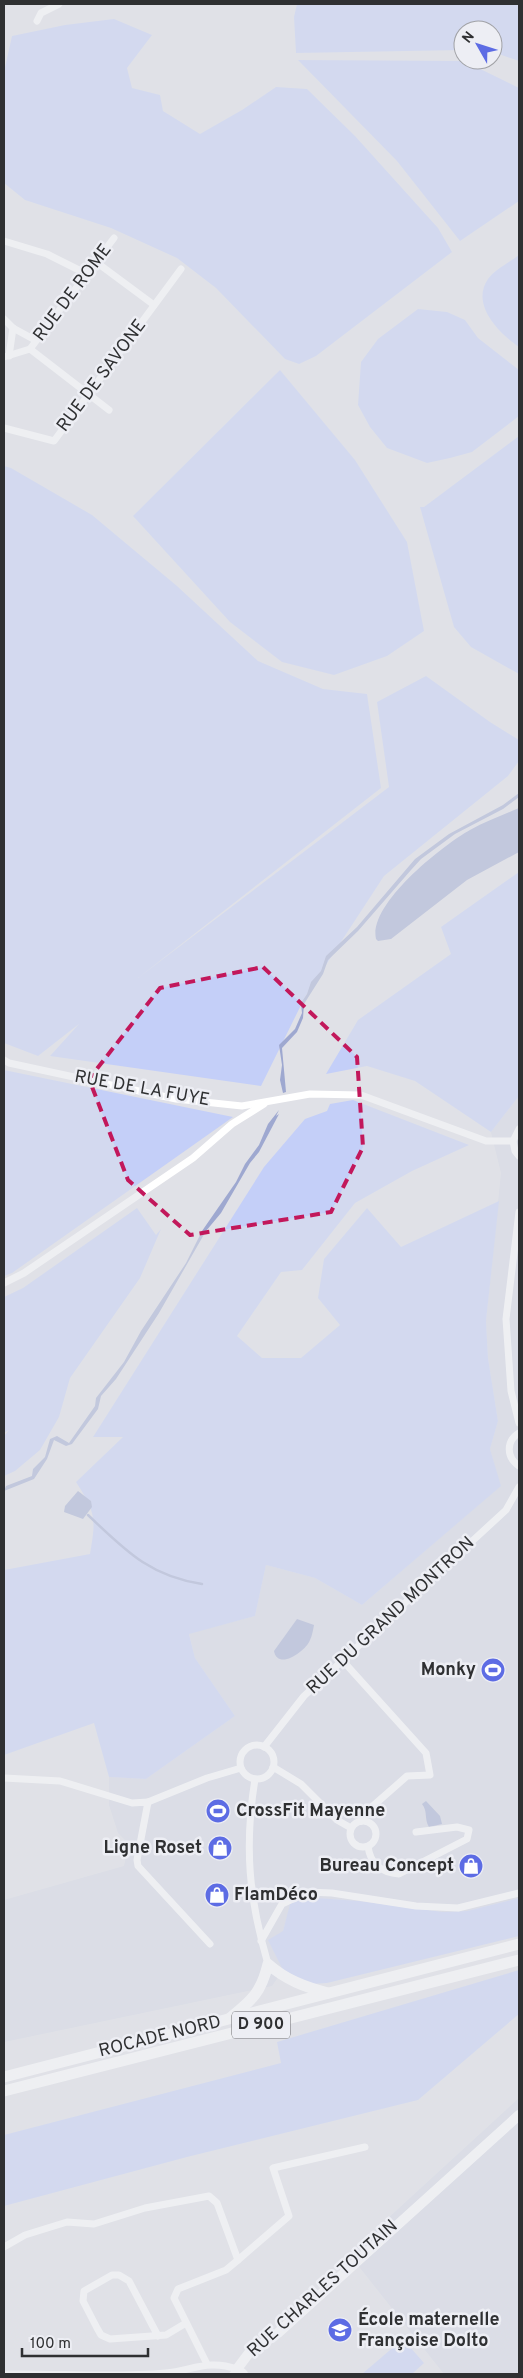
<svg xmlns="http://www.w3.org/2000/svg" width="523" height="2378" viewBox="0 0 523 2378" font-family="Overpass,sans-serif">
<rect width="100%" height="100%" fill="#e0e1e7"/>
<!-- built -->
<g fill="#d4d7e4">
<path d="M519,1096V1898L467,1911L443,1912L359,1901L304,1897L291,1904L283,1931V1970L272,1986L4,2042V1900L124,1866L129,1844L118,1833L109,1805V1777L146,1779L235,1716L195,1658L189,1633L255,1616L266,1565L315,1578L362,1605L500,1486L490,1449L498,1421L488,1358L486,1321L501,1173L491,1132Z"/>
<path d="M519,2098V2374H444L349,2254Z"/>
</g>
<!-- green -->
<g fill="#c4cff8">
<path d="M297,4H519V61L493,52V30H463V50L296,53L294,17Z"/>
<path d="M114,19L152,35L127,68L132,88L160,95L163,111L200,134L242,110L276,87L307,89L355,136L438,228L452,252L316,356L299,364L285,359L216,288L177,258L111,228L25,200L4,183V72L12,36L65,25Z"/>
<path d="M298,60L464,61L519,88V201L460,241L397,161Z"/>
<path d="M519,255V347C500,334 470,305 488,279C494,270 510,262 519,255Z"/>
<path d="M418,309L447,312L465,320L478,338L519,370V416L472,452L450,458L427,463L387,448L370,427L358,405L361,362L378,339Z"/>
<path d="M280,370L355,460L407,542L424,631L387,656L334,675L282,662L230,622L133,516Z"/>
<path d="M519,436V674L471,647L454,627L420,507H424Z"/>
<path d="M4,466L11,468L92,515L177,586L258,661L323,689L367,694L381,788L138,978L389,787L377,702L426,676L490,722L519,740V761L508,776L384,876L305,997L261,1086L50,1056L79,1024L38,1056L4,1043Z"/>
<path d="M519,872V1096L491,1132L415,1081L367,1066L326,1074L358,1020L451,954L441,927Z"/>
<path d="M4,1070L233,1117L12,1273L4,1276Z"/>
<path d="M353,1100L469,1145L412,1171L355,1203L302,1270L281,1272L237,1336L262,1358H301L340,1325L318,1298L324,1259L367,1208L401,1247L499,1201L486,1321L488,1358L498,1421L490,1449L501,1486L362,1605L315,1578L266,1565L255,1616L189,1634L195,1658L235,1716L146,1779L109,1777L94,1723L4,1755V1570L90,1554C96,1519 96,1513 76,1482L123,1437H93L264,1167L305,1119L327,1111L330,1104Z"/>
<path d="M137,1208L156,1235L161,1229L140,1278L70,1378L59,1417L40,1450L15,1471L4,1476V1436L9,1430L4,1433V1297L23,1288Z"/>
<path d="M304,1897L359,1901L443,1912L467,1911L519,1898V1936L327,1983L311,1984L283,1970L268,1940L283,1931L290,1904Z"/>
<path d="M519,1970V2014L418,2100L187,2157L4,2206V2135L281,2063L277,2042Z"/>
<path d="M403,2339L424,2363L412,2374H362Z"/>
</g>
<!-- water -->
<g fill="#9ea8d0">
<path d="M519,793V797L503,809L455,834L421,859L411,870L358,931L328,960L323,974L304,1004L303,1018L297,1032L282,1048L286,1092L283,1093L280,1080L282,1065L279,1045L295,1029L302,1013L301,1003L307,994L311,982L321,971L326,956L357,927L415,859L449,834L503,805Z"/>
<path d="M519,808V852L467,880L391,939L378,941L376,939C368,904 443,845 470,830C486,821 503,815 519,808Z"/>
<path d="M279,1110L276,1116L279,1114L259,1152L250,1163L221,1213L206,1231L159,1313L116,1379L101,1396L98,1409L72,1444L66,1446L54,1440L47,1459L34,1479L4,1491L6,1486L32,1476L33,1469L45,1457L50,1439L57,1436L69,1443L95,1406L96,1398L124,1362L141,1331L186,1263L202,1231L236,1182L245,1164L259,1145L268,1124Z"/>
<path d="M78,1491L91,1501L92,1507L83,1519L64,1512L65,1506Z"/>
<path d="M297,1619L314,1625C313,1630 312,1636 310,1640C306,1651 278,1671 274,1651Z"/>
<path d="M426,1801L440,1816L442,1824L429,1827C424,1819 428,1811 422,1804Z"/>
</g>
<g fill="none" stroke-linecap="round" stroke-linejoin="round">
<!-- stream -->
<path stroke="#9ea8d0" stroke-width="2.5" d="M88,1515C125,1550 149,1576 202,1584"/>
<!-- street -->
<g stroke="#fff" stroke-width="7">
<path d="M37,21L41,13L59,4"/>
<path d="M4,241L47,254L87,274"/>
<path d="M96,262L154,305"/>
<path d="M4,319L13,328L35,340"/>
<path d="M30,349L109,410"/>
<path d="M9,356L13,328"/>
<path d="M4,357L30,349L114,238"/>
<path d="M4,428L54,441L181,269"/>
<path d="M4,1060L9,1063L176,1099L242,1106L310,1094L361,1095L486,1141H513"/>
<path d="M519,1129L513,1141L515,1151L519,1156"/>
<path d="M519,1212L506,1319L511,1391L519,1423"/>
<path d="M4,1283L24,1273L193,1158L232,1124L264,1104"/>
<path d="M519,1433C506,1441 506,1457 519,1466"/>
<path d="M343,1661L426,1753L430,1775L407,1776L366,1812L361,1821"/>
<circle cx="257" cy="1762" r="17"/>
<path d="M264,1747L304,1696L506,1510L519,1487"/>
<path d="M273,1767L301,1784L337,1820L351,1828"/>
<path d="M4,1778L60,1781L132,1803L148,1802L137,1860L138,1866L210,1944"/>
<path d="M255,1779C244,1847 249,1899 268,1964"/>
<path d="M148,1802L207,1778L241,1768"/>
<circle cx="363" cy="1834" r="13"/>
<path d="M368,1846C370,1864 382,1873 399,1874L467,1839L469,1830L457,1827L416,1832"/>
<path d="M261,1941L282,1904L307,1892L332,1893L416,1906L458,1908L519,1893"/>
<path d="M4,2247L25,2235L67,2222L94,2224L145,2208L209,2196L217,2203L238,2260L226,2270L178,2289L174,2298L207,2364"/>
<path d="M238,2260L289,2216L273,2168L365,2147"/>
<path d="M158,2336L129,2281L119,2275H112L84,2291L83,2301L97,2328L101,2335L110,2339L166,2335L186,2323"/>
<path d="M4,2374C57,2373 112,2378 166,2373C193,2370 209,2359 237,2369L233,2374"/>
</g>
<!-- secondary -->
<path stroke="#fff" stroke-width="10" d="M243,2374L237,2369L249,2353L278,2333L519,2115"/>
<!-- primary -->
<g stroke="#fff" stroke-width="11">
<path d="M230,2018C252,2000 261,1993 268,1964C286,1980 305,1987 328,1993"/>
<path d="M4,2077L519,1944"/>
<path d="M4,2091L519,1960"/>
</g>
</g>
<!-- marked area -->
<path d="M0 0H523V2378H0ZM263,967L357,1057L363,1147L331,1212L190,1235L128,1180L89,1079L160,988Z" fill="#e0e1e7" fill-opacity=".55" fill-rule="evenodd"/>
<path fill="none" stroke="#c2185b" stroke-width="4" stroke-dasharray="10 6" stroke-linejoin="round" d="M263,967L357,1057L363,1147L331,1212L190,1235L128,1180L89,1079L160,988Z"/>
<!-- icons -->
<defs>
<symbol id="stadium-disc" viewBox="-11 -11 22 22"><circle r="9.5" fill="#5d6ce4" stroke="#edeef4"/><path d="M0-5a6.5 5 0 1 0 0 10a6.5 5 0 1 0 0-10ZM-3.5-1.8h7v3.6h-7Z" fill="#fff"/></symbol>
<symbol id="shop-disc" viewBox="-11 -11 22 22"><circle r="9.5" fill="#5d6ce4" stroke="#edeef4"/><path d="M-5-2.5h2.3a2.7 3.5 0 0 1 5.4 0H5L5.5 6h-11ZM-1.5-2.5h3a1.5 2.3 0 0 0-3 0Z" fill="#fff"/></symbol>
<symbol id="school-disc" viewBox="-11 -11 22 22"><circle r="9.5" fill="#5d6ce4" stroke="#edeef4"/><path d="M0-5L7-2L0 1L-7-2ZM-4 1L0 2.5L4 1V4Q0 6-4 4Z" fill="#fff"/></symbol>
</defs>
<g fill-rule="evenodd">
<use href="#stadium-disc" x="479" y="1656" width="28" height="28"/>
<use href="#stadium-disc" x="204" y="1797" width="28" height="28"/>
<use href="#shop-disc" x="206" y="1834" width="28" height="28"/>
<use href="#shop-disc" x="457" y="1852" width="28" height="28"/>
<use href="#shop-disc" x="203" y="1881" width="28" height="28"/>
<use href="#school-disc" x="326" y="2316" width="28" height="28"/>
</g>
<g text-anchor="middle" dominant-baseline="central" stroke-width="5" stroke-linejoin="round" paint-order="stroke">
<!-- shield labels -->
<rect fill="#edeef4" stroke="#68696c" stroke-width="1" x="232" y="2011.5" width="58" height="27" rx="4"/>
<g font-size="16" font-weight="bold" fill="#2f3032">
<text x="261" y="2025">D 900</text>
</g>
<!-- street labels -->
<g font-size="18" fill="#2f3032" stroke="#edeef4">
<text transform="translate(73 293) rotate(-53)">RUE DE ROME</text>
<text transform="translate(102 376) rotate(-53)">RUE DE SAVONE</text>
<text transform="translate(142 1089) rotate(10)">RUE DE LA FUYE</text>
<text transform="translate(391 1616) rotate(-43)">RUE DU GRAND MONTRON</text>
<text transform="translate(160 2037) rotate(-14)">ROCADE NORD</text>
<text transform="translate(323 2289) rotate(-42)">RUE CHARLES TOUTAIN</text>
</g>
<!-- poi labels -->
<g font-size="18" font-weight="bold" fill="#2f3032" stroke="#edeef4" text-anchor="end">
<text x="476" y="1670">Monky</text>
<text x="236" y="1811" text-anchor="start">CrossFit Mayenne</text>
<text x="202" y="1848">Ligne Roset</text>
<text x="454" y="1866">Bureau Concept</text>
<text x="234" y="1895" text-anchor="start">FlamDéco</text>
<text x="358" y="2320" text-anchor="start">École maternelle<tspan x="358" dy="21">Françoise Dolto</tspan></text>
</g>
</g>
<!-- border -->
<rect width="523" height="2378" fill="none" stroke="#2f3032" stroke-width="10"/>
<!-- north arrow -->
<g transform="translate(478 45) rotate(309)"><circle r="24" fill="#edeef4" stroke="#a1a2a6"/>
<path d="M0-4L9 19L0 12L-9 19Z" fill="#5d6ce4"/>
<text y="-8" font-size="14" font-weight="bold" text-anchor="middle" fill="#2f3032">N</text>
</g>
<!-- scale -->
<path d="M22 2348v8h126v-8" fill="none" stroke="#2f3032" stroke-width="2.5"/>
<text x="30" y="2348" font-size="15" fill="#2f3032" stroke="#edeef4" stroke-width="4" paint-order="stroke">100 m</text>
</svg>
